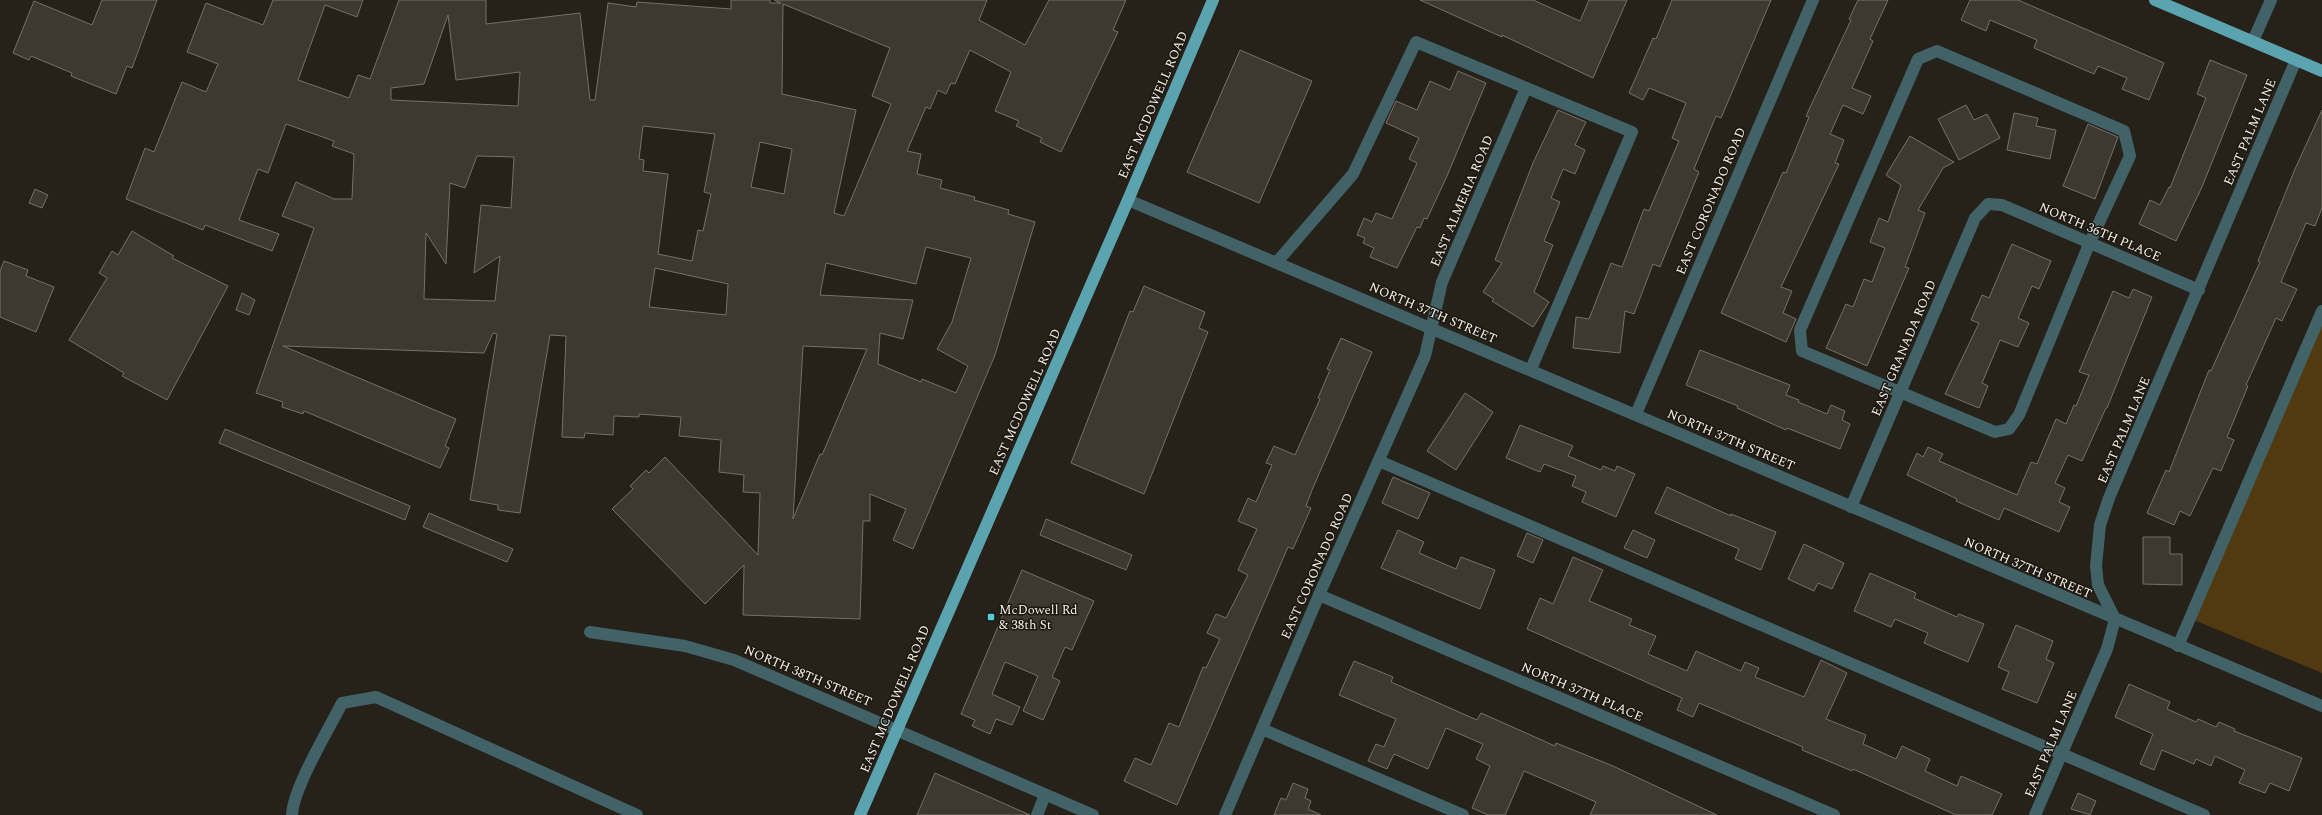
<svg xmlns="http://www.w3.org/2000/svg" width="2322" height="815" viewBox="0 0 2322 815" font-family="Spectral,serif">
<rect width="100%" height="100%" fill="#262119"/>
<!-- green -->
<path fill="#513a10" d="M2322,313V673L2194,620Z"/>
<!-- building -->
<g fill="#3e3830" stroke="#767067" fill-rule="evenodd">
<path d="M102,0H157L132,68L127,66L116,94L71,76L72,73L31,56L29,60L13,53L34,1L92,25Z"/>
<path d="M273,0H363L357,17L325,5L298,80L349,98L358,75L370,79L399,0H486V24L580,13L590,100H595L608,3L636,7L637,2L731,9V0H770V3H781L774,0H987L979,20L1025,45L1049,0H1126L1113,30L1118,32L1061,152L1040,142L1042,138L1016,126L1019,121L995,111L1011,72L970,50L955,84L951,83L946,94L938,90L930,109L926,107L907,151L921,154L917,174L942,180L940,188L975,197L974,200L1009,210L1008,214L1035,222L995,355L913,549L893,540L906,509L870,494V521H863L860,619L743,615L744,565L705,604L612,509L633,489L630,486L646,470L649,473L665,457L758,555L760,493L743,492L744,475L719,472L721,440L679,436L681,417L639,414V417L614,416L613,435L585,433L584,438L562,437L566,336L550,335L520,513L498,510V505L470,500L497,334L493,333L484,353L283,346L456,419L445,446L449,448L440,468L304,411L303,414L282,407L283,402L256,393L314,228L282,216L296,182L334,199H352L354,154L332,146L334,141L286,124L268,173L258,169L239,220L279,234L272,251L205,225L203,230L126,199L145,148L154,152L182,82L206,92L218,64L187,52L206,3L263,25ZM783,4L890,48L872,96L891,104L844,216L834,213L856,110L782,94ZM448,15L456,80L520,72L518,106L391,100V88L424,84ZM643,126L715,134L704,192L711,194L703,231L698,230L692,261L658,254L668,174L643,171L644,160L639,159ZM760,142L792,149L784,194L751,187ZM477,156L514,157L511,208L481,205L474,273L500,256L495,301L424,299L426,233L446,264L450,183L465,188ZM926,247L971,258L952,322L937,349L968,366L956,393L922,379L921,382L878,364L880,333L903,339L913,300L820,295L826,263L916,284ZM655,268L728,284L726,315L649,307ZM803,346L867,349L822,455L820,454L793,519Z"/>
<path d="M1420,0H1533L1580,21L1589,0H1627L1593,78L1502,35V37Z"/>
<path d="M1672,0H1771L1721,118L1716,116L1694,169L1699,172L1660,267L1653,264L1634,314L1625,311L1620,353L1573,348L1576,317L1589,319L1611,263L1622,267L1644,209L1649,211L1679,141L1672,138L1686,103L1649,88L1643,100L1629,93L1653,38L1656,39Z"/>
<path d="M1858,0H1888L1870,39L1873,41L1852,88L1871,96L1863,114L1843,105L1830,134L1844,140L1835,163L1839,164L1781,287L1792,291L1783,313L1796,319L1786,342L1721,313L1783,172L1786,173L1809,117L1806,116L1851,20L1849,19Z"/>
<path d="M1970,0H2018L2164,63L2149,100L2122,89L2127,78L2098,66L2094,74L2034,48L2037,40L1990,20L1986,31L1961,20Z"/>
<path d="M1240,50L1312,81L1259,203L1187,172Z"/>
<path d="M2210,60L2247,75L2202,187L2176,241L2139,224L2150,200L2160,205L2169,187L2170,188L2206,98L2197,94Z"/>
<path d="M1458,71L1486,83L1447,176L1427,219L1424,218L1420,228L1417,227L1397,268L1370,257L1374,248L1363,243L1365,238L1357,235L1364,218L1372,222L1376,213L1392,219L1417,163L1409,159L1419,138L1386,123L1396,101L1417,110L1430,81L1450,90Z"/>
<path d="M1966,105L1974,120L1987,114L2000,138L1959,160L1938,119Z"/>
<path d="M1558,110L1586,122L1575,145L1585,150L1575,174L1563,169L1551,198L1560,202L1544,241L1553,245L1534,292L1549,302L1533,327L1492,301L1494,299L1483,292L1502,263L1495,260L1533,163Z"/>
<path d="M2322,110V208L2315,226L2306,223L2281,282L2297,289L2282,321L2276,318L2246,385L2248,386L2227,437L2234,440L2221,471L2213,468L2190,516L2180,511L2174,525L2147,513L2166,470L2169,472L2209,370L2211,371L2260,262L2258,261L2295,169Z"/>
<path d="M2014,113L2038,118L2036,126L2056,130L2050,159L2007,150Z"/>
<path d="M2088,124L2118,137L2095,199L2063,186Z"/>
<path d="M1910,136L1954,162L1943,168L1918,210L1925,213L1905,267L1909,268L1867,366L1826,348L1846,304L1853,307L1864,279L1872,282L1885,248L1870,242L1879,218L1888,222L1901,185L1886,175Z"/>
<path d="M35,189L48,195L42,208L29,203Z"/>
<path d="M132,231L174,256L172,258L228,286L167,400L122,376L124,373L69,340L107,278L99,273L112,251L118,255Z"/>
<path d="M2012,244L2051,261L2039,289L2032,286L2018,318L2029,323L2018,347L2000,340L1982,383L1988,386L1979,408L1945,394L1979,323L1971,320L1982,295L1989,298Z"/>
<path d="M4,261L28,270L26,276L54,287L36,332L0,317V271Z"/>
<path d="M1144,286L1205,312L1199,328L1208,332L1144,494L1071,463L1130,311L1133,312Z"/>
<path d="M2133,289L2152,297L2107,408H2106L2082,461L2068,455L2055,483L2065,488L2059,502L2070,507L2059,532L2004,508L1999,520L1956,501L1957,499L1907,475L1917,453L1923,457L1928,447L1943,454L1939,461L2017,495L2031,462L2037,464L2056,419L2066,424L2074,405L2076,406L2089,375L2079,372L2113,291L2129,298Z"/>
<path d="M242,293L255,300L249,315L236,310Z"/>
<path d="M1341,338L1372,352L1312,490L1306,506L1311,508L1293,549L1288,547L1177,805L1124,781L1135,758L1151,765L1169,723L1179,727L1203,667L1206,668L1220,639L1207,633L1216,614L1226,618L1248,575L1238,570L1257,529L1238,521L1248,498L1256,502L1272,465L1266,463L1274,446L1295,455L1320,399L1318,398L1330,370L1327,369Z"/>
<path d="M1700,350L1790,385L1786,395L1799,400L1798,402L1827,414L1831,405L1845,411L1842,420L1850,424L1840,449L1787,428L1786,430L1737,408L1738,406L1686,385Z"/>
<path d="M1465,393L1493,412L1456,470L1427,451Z"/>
<path d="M1520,425L1573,446L1568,456L1601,470L1603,466L1615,471L1617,466L1635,474L1616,517L1582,502L1586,492L1572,486L1576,476L1544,464L1540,472L1506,458Z"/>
<path d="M225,429L410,506L405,520L219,443Z"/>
<path d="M1393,477L1430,493L1418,519L1382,503Z"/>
<path d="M1667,487L1731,516V514L1776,532L1761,570L1735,559L1739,549L1655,513Z"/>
<path d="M429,513L513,549L507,562L423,527Z"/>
<path d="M1046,519L1132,555L1126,570L1040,535Z"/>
<path d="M1398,530L1424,542L1419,553L1456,569L1461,557L1495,570L1480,609L1381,568Z"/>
<path d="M1633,530L1655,540L1647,558L1624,548Z"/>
<path d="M1527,533L1543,540L1533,563L1517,556Z"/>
<path d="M2143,537H2170V554H2182V585L2143,584Z"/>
<path d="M1804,544L1844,563L1832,589L1818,583L1814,591L1788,579Z"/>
<path d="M1573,557L1603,570L1589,601L1632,619L1629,625L1656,636L1648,654L1687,671L1696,651L1741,671L1745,662L1759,668L1755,677L1804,697L1821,660L1847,673L1826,719L1866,735L1863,744L1896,759L1902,746L1930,759L1925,771L1957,786L1961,776L2002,794L1992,815H1956L1853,769L1852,771L1802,750L1803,747L1699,703L1693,717L1677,710L1682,698L1527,629L1540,598L1553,604Z"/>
<path d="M1022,570L1094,601L1072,650L1065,647L1052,677L1060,681L1043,720L1023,711L1038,676L1005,662L992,694L1020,707L1012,725L996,719L990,734L972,726L975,720L961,714Z"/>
<path d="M1870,573L1916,593L1914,598L1957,617L1959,614L1984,624L1968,662L1924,643L1928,633L1895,619L1891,627L1854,611Z"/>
<path d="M2016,625L2053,641L2046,659L2054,663L2037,703L2002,689L2009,672L1998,667Z"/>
<path d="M1354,661L1393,677L1391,682L1477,720L1481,713L1555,746L1556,743L1613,766L1717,815H1590L1596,802L1524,771L1505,815H1488L1472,808L1490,766L1476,759L1483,744L1446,728L1428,769L1394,754L1387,769L1368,761L1376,744L1384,747L1396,719L1339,695Z"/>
<path d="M2129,684L2170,702L2167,709L2196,722L2198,719L2216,727L2219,722L2235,729L2234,731L2302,758L2289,791L2270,783L2265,793L2239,783L2245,770L2215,756L2211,766L2196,759L2194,764L2162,750L2154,770L2140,764L2153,734L2115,717Z"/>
<path d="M935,773L1030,815H917Z"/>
<path d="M1293,783L1308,789L1305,798L1311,801L1308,809L1321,815H1274L1281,798L1286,800Z"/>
<path d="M2078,793L2096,801L2090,815L2071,809Z"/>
</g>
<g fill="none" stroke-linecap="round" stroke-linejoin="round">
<!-- minor -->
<g stroke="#416368" stroke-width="12">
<path d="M2253,41L2271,0"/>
<path d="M1937,51L2124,131L2130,156L2090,242L2019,415L2009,429L1995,432L1802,351L1800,330L1918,59Z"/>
<path d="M1128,200L2322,706"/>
<path d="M1277,262L1353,174L1416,42L1632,132L1531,369"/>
<path d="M1636,414L1813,0"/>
<path d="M1379,461L2204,815"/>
<path d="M1851,507L1975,218L1988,204L2002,205L2199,290"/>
<path d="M1319,595L1834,815"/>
<path d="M590,632L685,646L734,660L1093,815"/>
<path d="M2178,646L2322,311"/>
<path d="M1262,729L1463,815"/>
<path d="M292,815C293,788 329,729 342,703L376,697L637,815"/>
<path d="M1037,815L1045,795"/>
<path d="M1225,815L1319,595L1425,356L1442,282L1526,88"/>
<path d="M2035,815L2107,649L2115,619L2098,585L2096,566L2100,525L2109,498L2296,60"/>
</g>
<!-- major -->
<g stroke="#5ba4af" stroke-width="12">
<path d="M2155,0L2322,71"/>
<path d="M860,815L1128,200L1213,0"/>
</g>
</g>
<!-- markers -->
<rect fill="#53cbdb" stroke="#1c1710" stroke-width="1.5" x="987" y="613" width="8" height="8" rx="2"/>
<g text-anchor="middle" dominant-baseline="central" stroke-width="3" stroke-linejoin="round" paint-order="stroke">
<!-- street labels -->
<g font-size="13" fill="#f3f0ea" stroke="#1c1710">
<text transform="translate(1153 105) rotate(-67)">EAST MCDOWELL ROAD</text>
<text transform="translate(2250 132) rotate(-67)">EAST PALM LANE</text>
<text transform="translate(1462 201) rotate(-67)">EAST ALMERIA ROAD</text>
<text transform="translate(1711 201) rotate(-67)">EAST CORONADO ROAD</text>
<text transform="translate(2100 232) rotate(23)">NORTH 36TH PLACE</text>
<text transform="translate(1433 313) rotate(23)">NORTH 37TH STREET</text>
<text transform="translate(1904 348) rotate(-67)">EAST GRANADA ROAD</text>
<text transform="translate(1025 402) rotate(-66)">EAST MCDOWELL ROAD</text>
<text transform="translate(2124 430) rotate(-67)">EAST PALM LANE</text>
<text transform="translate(1731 440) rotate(23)">NORTH 37TH STREET</text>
<text transform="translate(1317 566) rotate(-66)">EAST CORONADO ROAD</text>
<text transform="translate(2028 568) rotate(23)">NORTH 37TH STREET</text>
<text transform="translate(808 676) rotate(23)">NORTH 38TH STREET</text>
<text transform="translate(1582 692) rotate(23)">NORTH 37TH PLACE</text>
<text transform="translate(895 699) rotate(-67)">EAST MCDOWELL ROAD</text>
<text transform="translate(2051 744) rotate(-67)">EAST PALM LANE</text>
</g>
<!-- poi labels -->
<g font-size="13" fill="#f3f0ea" stroke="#1c1710" text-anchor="start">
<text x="999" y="610">McDowell Rd<tspan x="999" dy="15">&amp; 38th St</tspan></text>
</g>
</g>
</svg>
